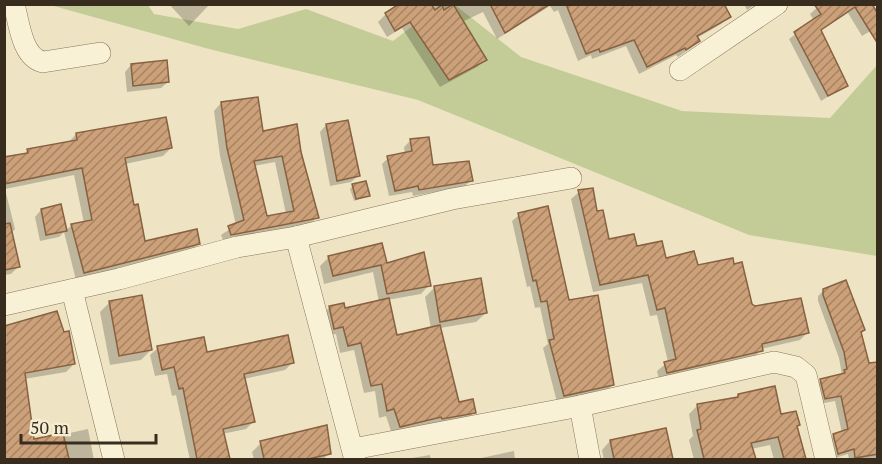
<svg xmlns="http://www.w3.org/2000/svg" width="882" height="464" viewBox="0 0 882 464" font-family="'PT Serif',serif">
<defs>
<pattern id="building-hatch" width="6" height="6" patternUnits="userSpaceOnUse" patternTransform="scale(1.5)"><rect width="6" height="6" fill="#cca179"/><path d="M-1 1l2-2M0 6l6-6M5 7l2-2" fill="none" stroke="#a78363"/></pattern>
</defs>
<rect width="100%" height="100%" fill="#eee4c3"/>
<!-- green -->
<path fill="#c3cc97" d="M50,5H148L154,14L238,29L306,9L393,41L440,5H455L521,57L682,111L830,118L877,65V256L749,235L418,100L209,49Z"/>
<!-- shadow -->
<g fill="#0003" fill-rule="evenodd">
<path d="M169,4H210L189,26Z"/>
<path d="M421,4H729L724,8L729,17L721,24L697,38L699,40L691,48L678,57L676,55L639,74L626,46L592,59L591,55L578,61L558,10L554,12L550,6L497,39L483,12L462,22L485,60L477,67L440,87L402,28L387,37L378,22L386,14Z"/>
<path d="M744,4H756L747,10Z"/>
<path d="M821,4H870L874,29L862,36L848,13L820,31L846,85L821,101L789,39L814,21L810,14Z"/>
<path d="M131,65L168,82L161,88L127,92L125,72Z"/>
<path d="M221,103L261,132L300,153L317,217L310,224L224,242L221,235L236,225L220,156L214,111ZM275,162L286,214L266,217L254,166Z"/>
<path d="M326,125L358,176L351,182L330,186L320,132Z"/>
<path d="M76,134L171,148L163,156L125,164L133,206L144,242L199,243L191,251L76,280L64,232L59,237L40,241L35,217L41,210L60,206L65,231L72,225L84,223L74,175L5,189L15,229L11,233L19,266L11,274L4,275V159L23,155L28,150L69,142Z"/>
<path d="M410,141L432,167L471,180L465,186L413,196L412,192L389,196L382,164L388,158L405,154L404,147Z"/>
<path d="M353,186L368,196L354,201L350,189Z"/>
<path d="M579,192L596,213L607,241L665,260L697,267L750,305L807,333L800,340L761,349L754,358L659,380L657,371L668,362L657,315L650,316L642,283L593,292L571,199Z"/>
<path d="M519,215L613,385L606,391L557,402L543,348L548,344L540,307L535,308L530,286L527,287L512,221Z"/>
<path d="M328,258L386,265L429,285L421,294L387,300L396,337L431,328L425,297L434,288L486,313L476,322L440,328L458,404L474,412L467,420L392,434L386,416L379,418L375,391L364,393L354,350L340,353L336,334L326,336L322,315L330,307L344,310L379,302L373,272L324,284L320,266Z"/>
<path d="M824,290L859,333L868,364L878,362V460H849L848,454L832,459L828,441L834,435L842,433L835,401L819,404L815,386L821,380L842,375L839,358L818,301V296Z"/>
<path d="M110,302L151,350L141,360L110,365L100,312Z"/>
<path d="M4,326L74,364L66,372L24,379L33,441L88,429L94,460H4Z"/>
<path d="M158,348L206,353L292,363L285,370L244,379L253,422L246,429L222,434L228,460H190L176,395L172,396L167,374L155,376L150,355Z"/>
<path d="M738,395L780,416L796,427L805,460H774L770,445L751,449L754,460H694L689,440L693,436L689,414L698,405L734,399Z"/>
<path d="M664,429L672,460H604L602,450L610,441Z"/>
<path d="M261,443L329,453L323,460H254L252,452Z"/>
<path d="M514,451L515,460H472Z"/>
<path d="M430,455L431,460H410L412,458Z"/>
</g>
<!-- building -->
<g fill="url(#building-hatch)" stroke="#886140" stroke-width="1.5" fill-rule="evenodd">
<path d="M399,4H431L435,10L442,5L444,10L453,4L487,60L449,80L410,22L395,31L385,13Z"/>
<path d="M490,4H550L505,33Z"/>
<path d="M566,4H724L731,17L697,36L700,41L686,50L685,48L647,67L634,40L600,52L599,49L586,54Z"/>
<path d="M814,4H872L878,14V44L855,7L821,30L848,86L828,96L794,32L821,14Z"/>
<path d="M167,60L169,82L133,86L131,64Z"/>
<path d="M258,97L263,131L297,124L301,152L319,218L231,235L228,226L244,220L227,148L221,102ZM282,156L294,211L267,216L254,161Z"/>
<path d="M166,117L172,148L125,158L134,205L138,204L145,241L197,229L200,244L84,273L71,224L92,220L82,168L4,184V157L28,153L27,149L77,140L76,133Z"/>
<path d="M348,120L360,176L337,181L326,124Z"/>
<path d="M429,137L433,165L469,161L473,181L419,190L418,186L395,191L387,156L412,151L410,139Z"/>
<path d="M366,181L370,196L356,199L352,184Z"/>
<path d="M593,188L597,211L603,210L609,239L634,234L637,246L662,241L666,258L694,251L698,265L733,258L734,264L742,262L752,304L755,306L801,298L809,333L762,344L763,351L667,373L664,362L676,359L665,308L657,310L648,275L600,285L578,190Z"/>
<path d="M61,204L67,231L46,235L41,209Z"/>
<path d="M548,206L569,300L598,295L614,385L564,396L549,340L554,339L547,301L541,302L536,280L533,281L518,213Z"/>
<path d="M10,223L20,267L4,270V224Z"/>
<path d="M382,243L387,263L424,252L431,286L387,294L381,265L333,276L328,256Z"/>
<path d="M481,278L487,313L440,322L434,286Z"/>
<path d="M846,280L865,330L861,332L869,363L878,362V454L855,458L854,449L838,454L833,434L848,429L841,396L825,399L820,379L845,373L844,370L847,369L844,352L823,295V289Z"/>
<path d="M142,295L152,350L119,356L109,301Z"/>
<path d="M389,298L397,335L440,325L459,402L473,399L476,413L442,419L441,417L400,427L394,409L387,411L382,384L371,386L361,343L348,346L343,327L334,329L329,306L344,303L345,308Z"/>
<path d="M57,311L64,332L69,331L75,364L25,373L34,439L63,433L69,459H4V326Z"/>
<path d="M288,335L294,363L244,374L255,422L223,429L230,459H197L183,388L179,389L174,367L162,370L157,346L204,337L207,352Z"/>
<path d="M775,386L781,414L796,411L800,425L797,426L806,459H784L778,437L751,443L756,459H704L697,430L701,429L697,404L738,397V394Z"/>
<path d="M327,425L331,454L308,459H264L260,441Z"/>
<path d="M666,428L673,459H614L610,440Z"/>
</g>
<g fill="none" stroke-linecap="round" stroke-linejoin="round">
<defs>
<g id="minor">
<path d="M14,4C19,23 22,57 43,62L100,53"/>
<path d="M680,70L777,4"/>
<path d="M296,237L355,460"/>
<path d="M72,290L114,460"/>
<path d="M4,305L119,279L237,247L296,237L452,199L571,178"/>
<path d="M580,406L590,460"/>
<path d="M353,449L580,406L774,362L796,367L806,375L826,460"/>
</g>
</defs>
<!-- minor casing -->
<use href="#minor" stroke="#88755a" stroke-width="22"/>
<!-- minor -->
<use href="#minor" stroke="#f9f1d6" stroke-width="21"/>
</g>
<!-- border -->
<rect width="882" height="464" fill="none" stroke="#382c1e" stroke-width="12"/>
<!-- scale -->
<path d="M21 434v9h135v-9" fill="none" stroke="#382c1e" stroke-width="3"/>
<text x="30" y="434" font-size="18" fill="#382c1e" stroke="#f5eed3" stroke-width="4.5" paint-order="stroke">50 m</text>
</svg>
